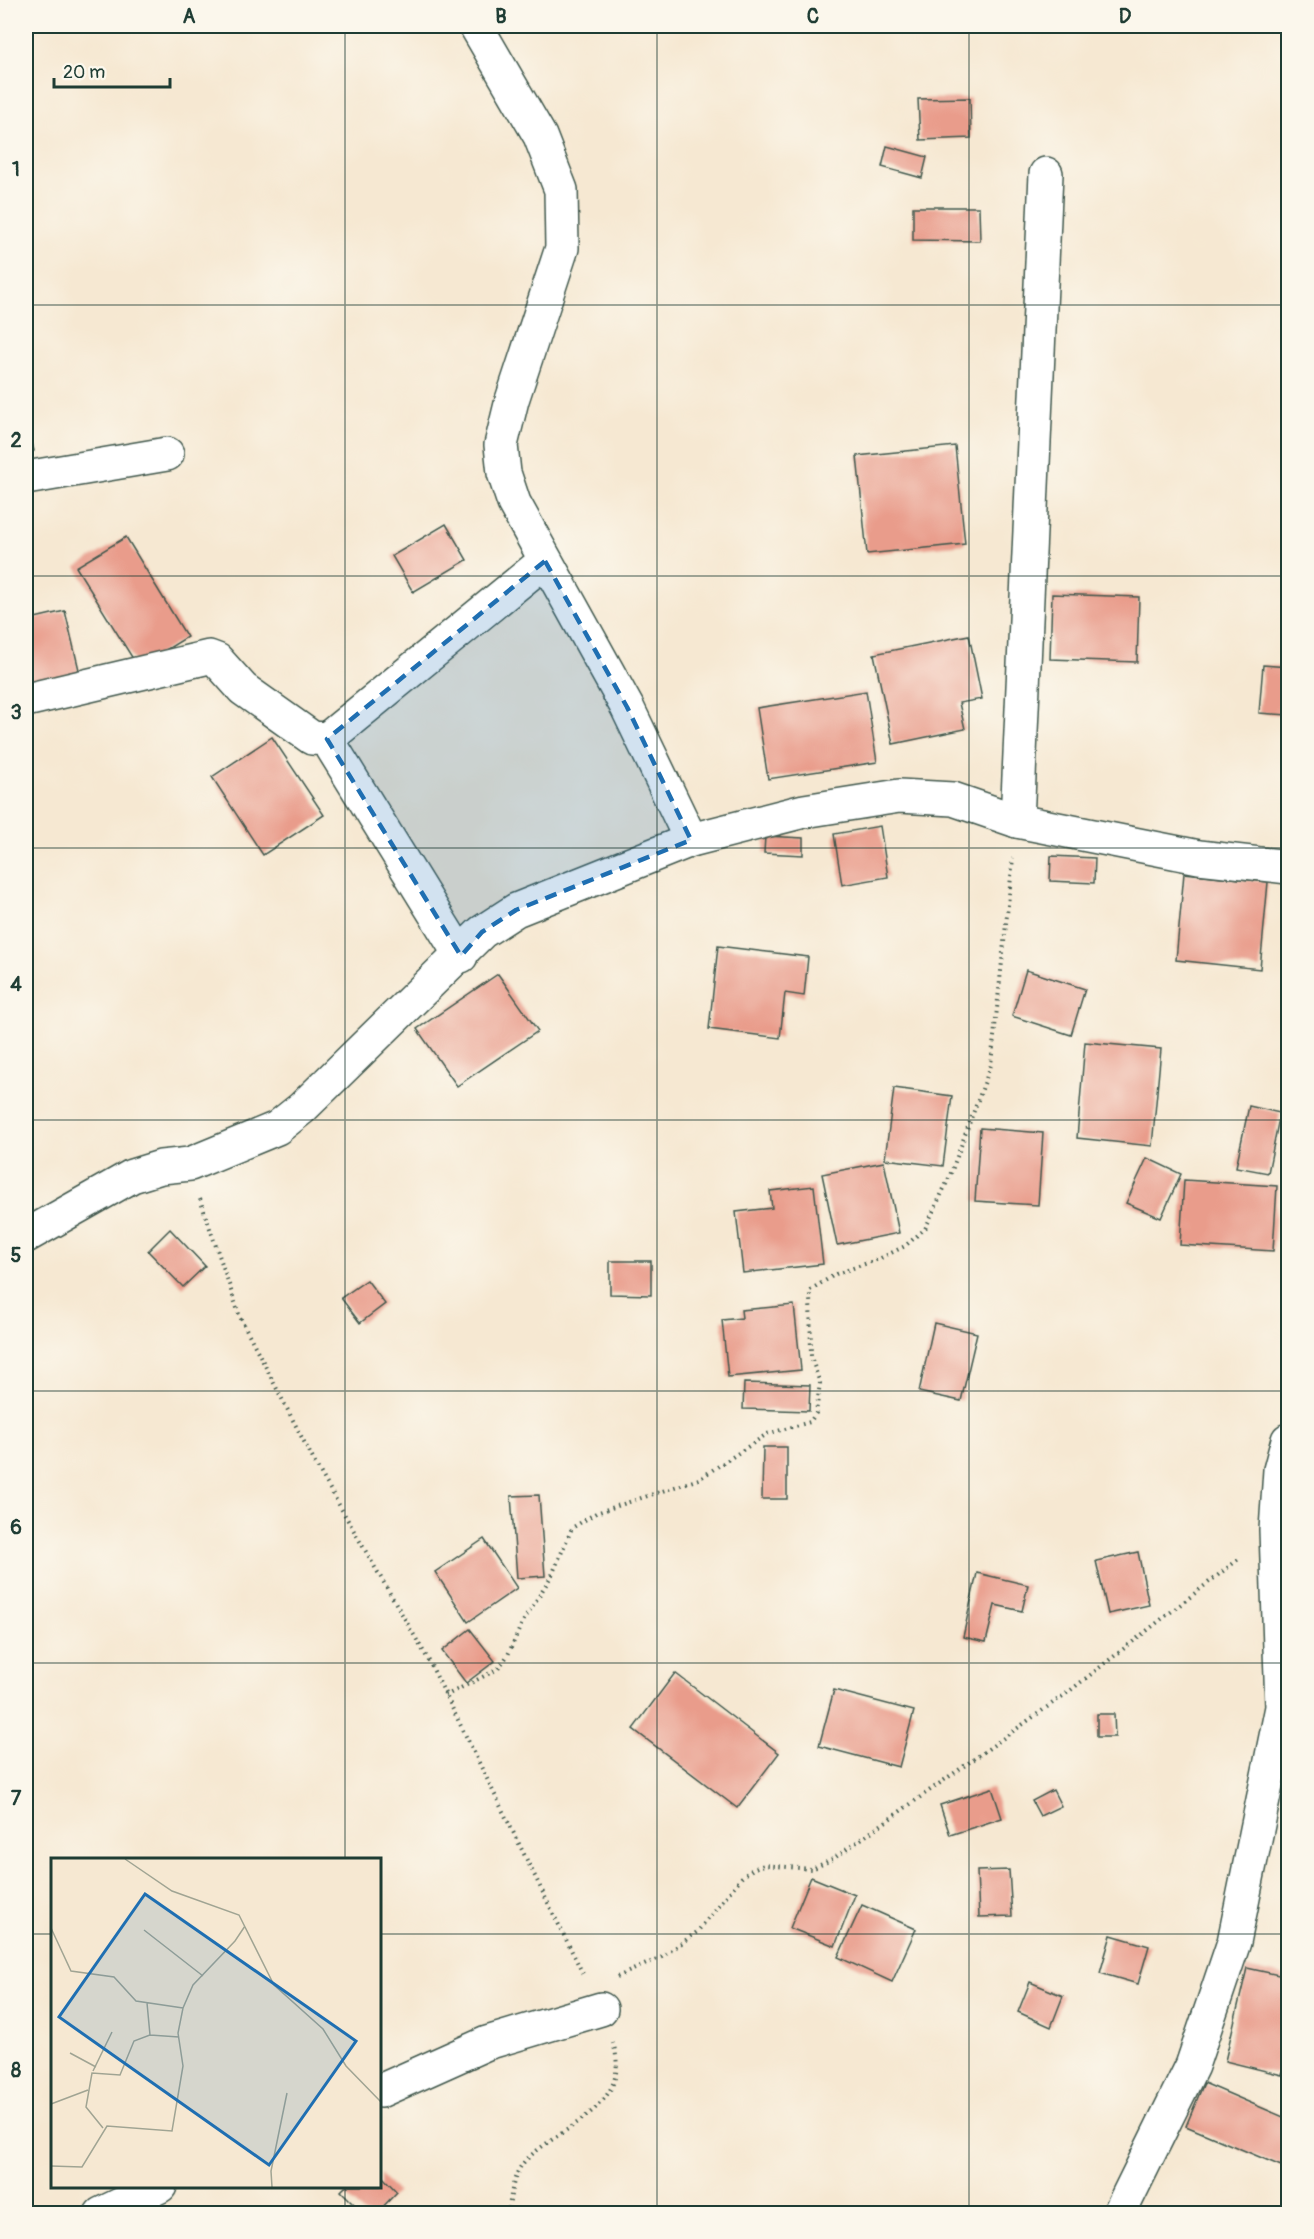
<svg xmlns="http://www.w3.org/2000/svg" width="1314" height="2239" viewBox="0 0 1314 2239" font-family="Pangolin,sans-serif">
<rect width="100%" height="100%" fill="#fbf7ec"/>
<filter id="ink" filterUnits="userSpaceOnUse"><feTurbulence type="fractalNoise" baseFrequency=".0167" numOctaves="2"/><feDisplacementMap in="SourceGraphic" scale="12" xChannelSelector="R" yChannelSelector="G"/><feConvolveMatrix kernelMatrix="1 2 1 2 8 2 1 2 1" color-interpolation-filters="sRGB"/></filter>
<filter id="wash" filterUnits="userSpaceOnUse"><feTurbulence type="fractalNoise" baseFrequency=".008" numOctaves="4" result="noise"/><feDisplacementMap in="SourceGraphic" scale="24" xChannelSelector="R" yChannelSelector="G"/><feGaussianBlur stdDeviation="1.35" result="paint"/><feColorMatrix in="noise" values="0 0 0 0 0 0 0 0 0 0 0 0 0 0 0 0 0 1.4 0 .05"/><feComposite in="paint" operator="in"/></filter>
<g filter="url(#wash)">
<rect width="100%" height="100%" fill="#f6e8d2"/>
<g id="blocks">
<!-- building -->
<g fill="#e99c8b">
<path d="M970,98L971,138L920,140L918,99Z"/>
<path d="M887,146L927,157L922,178L882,167Z"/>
<path d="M913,207H979L980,241L913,240Z"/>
<path d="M26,417L34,451L26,453Z"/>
<path d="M955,446L965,544L867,554L857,456Z"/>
<path d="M446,524L467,560L413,592L392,556Z"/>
<path d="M126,537L187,637L138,667L76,567Z"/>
<path d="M1052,594L1139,597L1137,662L1050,659Z"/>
<path d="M65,611L80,674L26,686V620Z"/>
<path d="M969,635L982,699L959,703L965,729L893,744L874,654Z"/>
<path d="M1263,665L1288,667V715L1259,713Z"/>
<path d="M866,691L877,762L768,779L757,708Z"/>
<path d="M272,737L324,815L263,855L212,777Z"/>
<path d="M880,826L888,877L842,885L834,834Z"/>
<path d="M765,836L803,838V855L764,853Z"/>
<path d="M1051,856L1095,858L1094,883L1050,881Z"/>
<path d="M1184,873L1268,882L1260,969L1176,960Z"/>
<path d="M718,946L808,957L804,996L785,993L780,1038L709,1029Z"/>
<path d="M1026,970L1085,989L1071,1035L1012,1016Z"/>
<path d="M498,974L538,1031L457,1086L417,1029Z"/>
<path d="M1085,1042L1161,1049L1152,1146L1077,1138Z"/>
<path d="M894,1088L952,1096L943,1166L885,1159Z"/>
<path d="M1249,1106L1280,1113L1268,1173L1236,1167Z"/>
<path d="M980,1128L1043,1133L1038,1205L975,1201Z"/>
<path d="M1147,1158L1181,1174L1161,1218L1126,1203Z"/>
<path d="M884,1162L899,1233L837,1245L822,1174Z"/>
<path d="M1184,1180L1277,1186L1273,1251L1180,1245Z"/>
<path d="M814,1186L823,1264L743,1273L736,1212L772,1208L770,1191Z"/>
<path d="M170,1229L205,1266L183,1287L148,1251Z"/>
<path d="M610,1261H651V1295L610,1294Z"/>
<path d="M367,1280L385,1304L360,1323L341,1298Z"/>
<path d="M794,1305L801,1370L728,1377L722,1320L742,1318L741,1310Z"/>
<path d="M934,1323L977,1333L961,1401L919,1392Z"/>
<path d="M744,1383L810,1385L809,1411L743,1409Z"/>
<path d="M763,1447H787V1499H762Z"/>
<path d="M539,1495L545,1576L517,1578L511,1496Z"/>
<path d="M484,1539L517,1588L468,1622L435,1572Z"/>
<path d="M1138,1552L1149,1605L1108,1614L1096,1561Z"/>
<path d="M977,1573L1028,1585L1022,1611L995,1605L986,1642L963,1637Z"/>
<path d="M470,1629L495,1661L466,1683L442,1651Z"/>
<path d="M675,1673L779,1753L737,1808L633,1729Z"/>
<path d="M834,1690L914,1711L899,1767L819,1746Z"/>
<path d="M1097,1714H1114L1115,1737H1097Z"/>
<path d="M992,1788L1002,1818L950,1835L940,1805Z"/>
<path d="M1053,1790L1061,1806L1040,1816L1032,1801Z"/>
<path d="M1009,1870L1012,1916L979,1917L977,1871Z"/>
<path d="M811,1877L855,1895L835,1946L790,1928Z"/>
<path d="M862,1905L916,1929L892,1982L838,1957Z"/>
<path d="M1111,1935L1149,1946L1138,1984L1100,1973Z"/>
<path d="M1247,1968L1288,1977V2048L1282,2075L1225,2061Z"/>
<path d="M1030,1982L1063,1996L1051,2027L1018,2012Z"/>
<path d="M1204,2083L1288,2119V2147L1281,2166L1186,2126Z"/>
<path d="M380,2174L397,2192L376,2214H364L341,2191L346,2186H380Z"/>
</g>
</g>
</g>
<g filter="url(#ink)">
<use href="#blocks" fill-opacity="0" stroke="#3f574c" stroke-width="1.5"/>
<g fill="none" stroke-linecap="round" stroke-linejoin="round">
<defs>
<g id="minor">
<path d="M476,26L540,136L561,190L562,248L512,400L501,445L504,473L514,503L627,707L691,840"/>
<path d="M26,478L167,454"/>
<path d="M26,700L209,657L217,660L243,689L312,738L327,739L545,561"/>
<path d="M327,739L461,956"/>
<path d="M1017,821L1046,174"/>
<path d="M26,1236L132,1176L161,1167L190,1164L277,1128L302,1108L482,932L516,910L691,840L804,811L899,796L953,799L1017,821L1199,857L1288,867"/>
<path d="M380,2091L487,2043L601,2009"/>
<path d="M101,2214L160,2186"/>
<path d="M1119,2214L1192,2066L1234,1942L1282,1707L1276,1530L1280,1470L1288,1440"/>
</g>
</defs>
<!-- minor casing -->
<use href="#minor" stroke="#3f574c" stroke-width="36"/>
<!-- path -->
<g stroke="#3f574c" stroke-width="4" stroke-dasharray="1.5 4.5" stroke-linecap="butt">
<path d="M200,1199L240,1317L316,1465L429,1661L584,1976"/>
<path d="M445,1696L498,1669L508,1655L522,1623L552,1575L572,1528L596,1513L699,1479L767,1434L810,1422L816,1413L820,1383L811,1357L810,1290L836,1274L879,1259L905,1246L925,1229L949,1178L991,1065L1013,858"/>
<path d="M617,1977L662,1957L697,1932L742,1877L753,1869L764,1865L812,1869L833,1859L1067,1693L1240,1558"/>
<path d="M508,2214C511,2196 512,2175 525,2161C559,2126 634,2108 613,2043"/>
</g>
<!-- minor -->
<use href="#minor" stroke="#fff" stroke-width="33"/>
</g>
</g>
<!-- marked area -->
<path fill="#1f6fb2" fill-opacity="0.2" stroke="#1f6fb2" stroke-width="4.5" stroke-dasharray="12 8" stroke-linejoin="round" d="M545,561L627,707L691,840L516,910L482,932L461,956L327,739Z"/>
<!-- grid -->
<path fill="none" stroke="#1f3d34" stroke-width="1.5" stroke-opacity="0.55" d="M345,26V1860M657,26V2214M969,26V2214M26,305H1288M26,576H1288M26,848H1288M26,1120H1288M26,1391H1288M26,1663H1288M26,1934H52M380,1934H1288M345,2186V2214"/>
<!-- overview -->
<g transform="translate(51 1858)">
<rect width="330" height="330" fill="#f6e8d2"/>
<path fill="none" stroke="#a0a493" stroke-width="1.5" d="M74,1L121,33L188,57L223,127L272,171L295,208L330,244M0,70L20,113L63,119L85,143L132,150M93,72L152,118M99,177L128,179M19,195L45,209M42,213L61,174M0,246L37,232M52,270L35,249L41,215L69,217L83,183L99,177L96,145M0,308L31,309L56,268L121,273L132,208L127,175L132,150L142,127L184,83L194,68M221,329L220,313L236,235"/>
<path fill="#1f6fb2" fill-opacity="0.15" stroke="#1f6fb2" stroke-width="3" d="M94,36L305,183L218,307L8,159Z"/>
<rect width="330" height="330" fill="none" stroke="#1f3d34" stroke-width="3"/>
</g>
<!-- margin -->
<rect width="1314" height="2239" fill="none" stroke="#fbf7ec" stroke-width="66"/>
<!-- scale -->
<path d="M54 78v9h116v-9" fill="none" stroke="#1f3d34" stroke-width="3"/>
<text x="63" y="78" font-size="18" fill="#1f3d34" stroke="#fbf7ec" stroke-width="4.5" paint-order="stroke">20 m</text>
<rect x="33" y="33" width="1248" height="2173" fill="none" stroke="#1f3d34" stroke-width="2"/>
<g font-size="20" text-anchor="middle" font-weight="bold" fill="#1f3d34">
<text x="189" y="23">A</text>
<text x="501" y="23">B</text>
<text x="813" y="23">C</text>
<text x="1125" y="23">D</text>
<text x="16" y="176">1</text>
<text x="16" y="447">2</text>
<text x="16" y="719">3</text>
<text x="16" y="991">4</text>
<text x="16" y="1262">5</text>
<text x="16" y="1534">6</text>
<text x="16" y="1805">7</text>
<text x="16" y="2077">8</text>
</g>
</svg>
